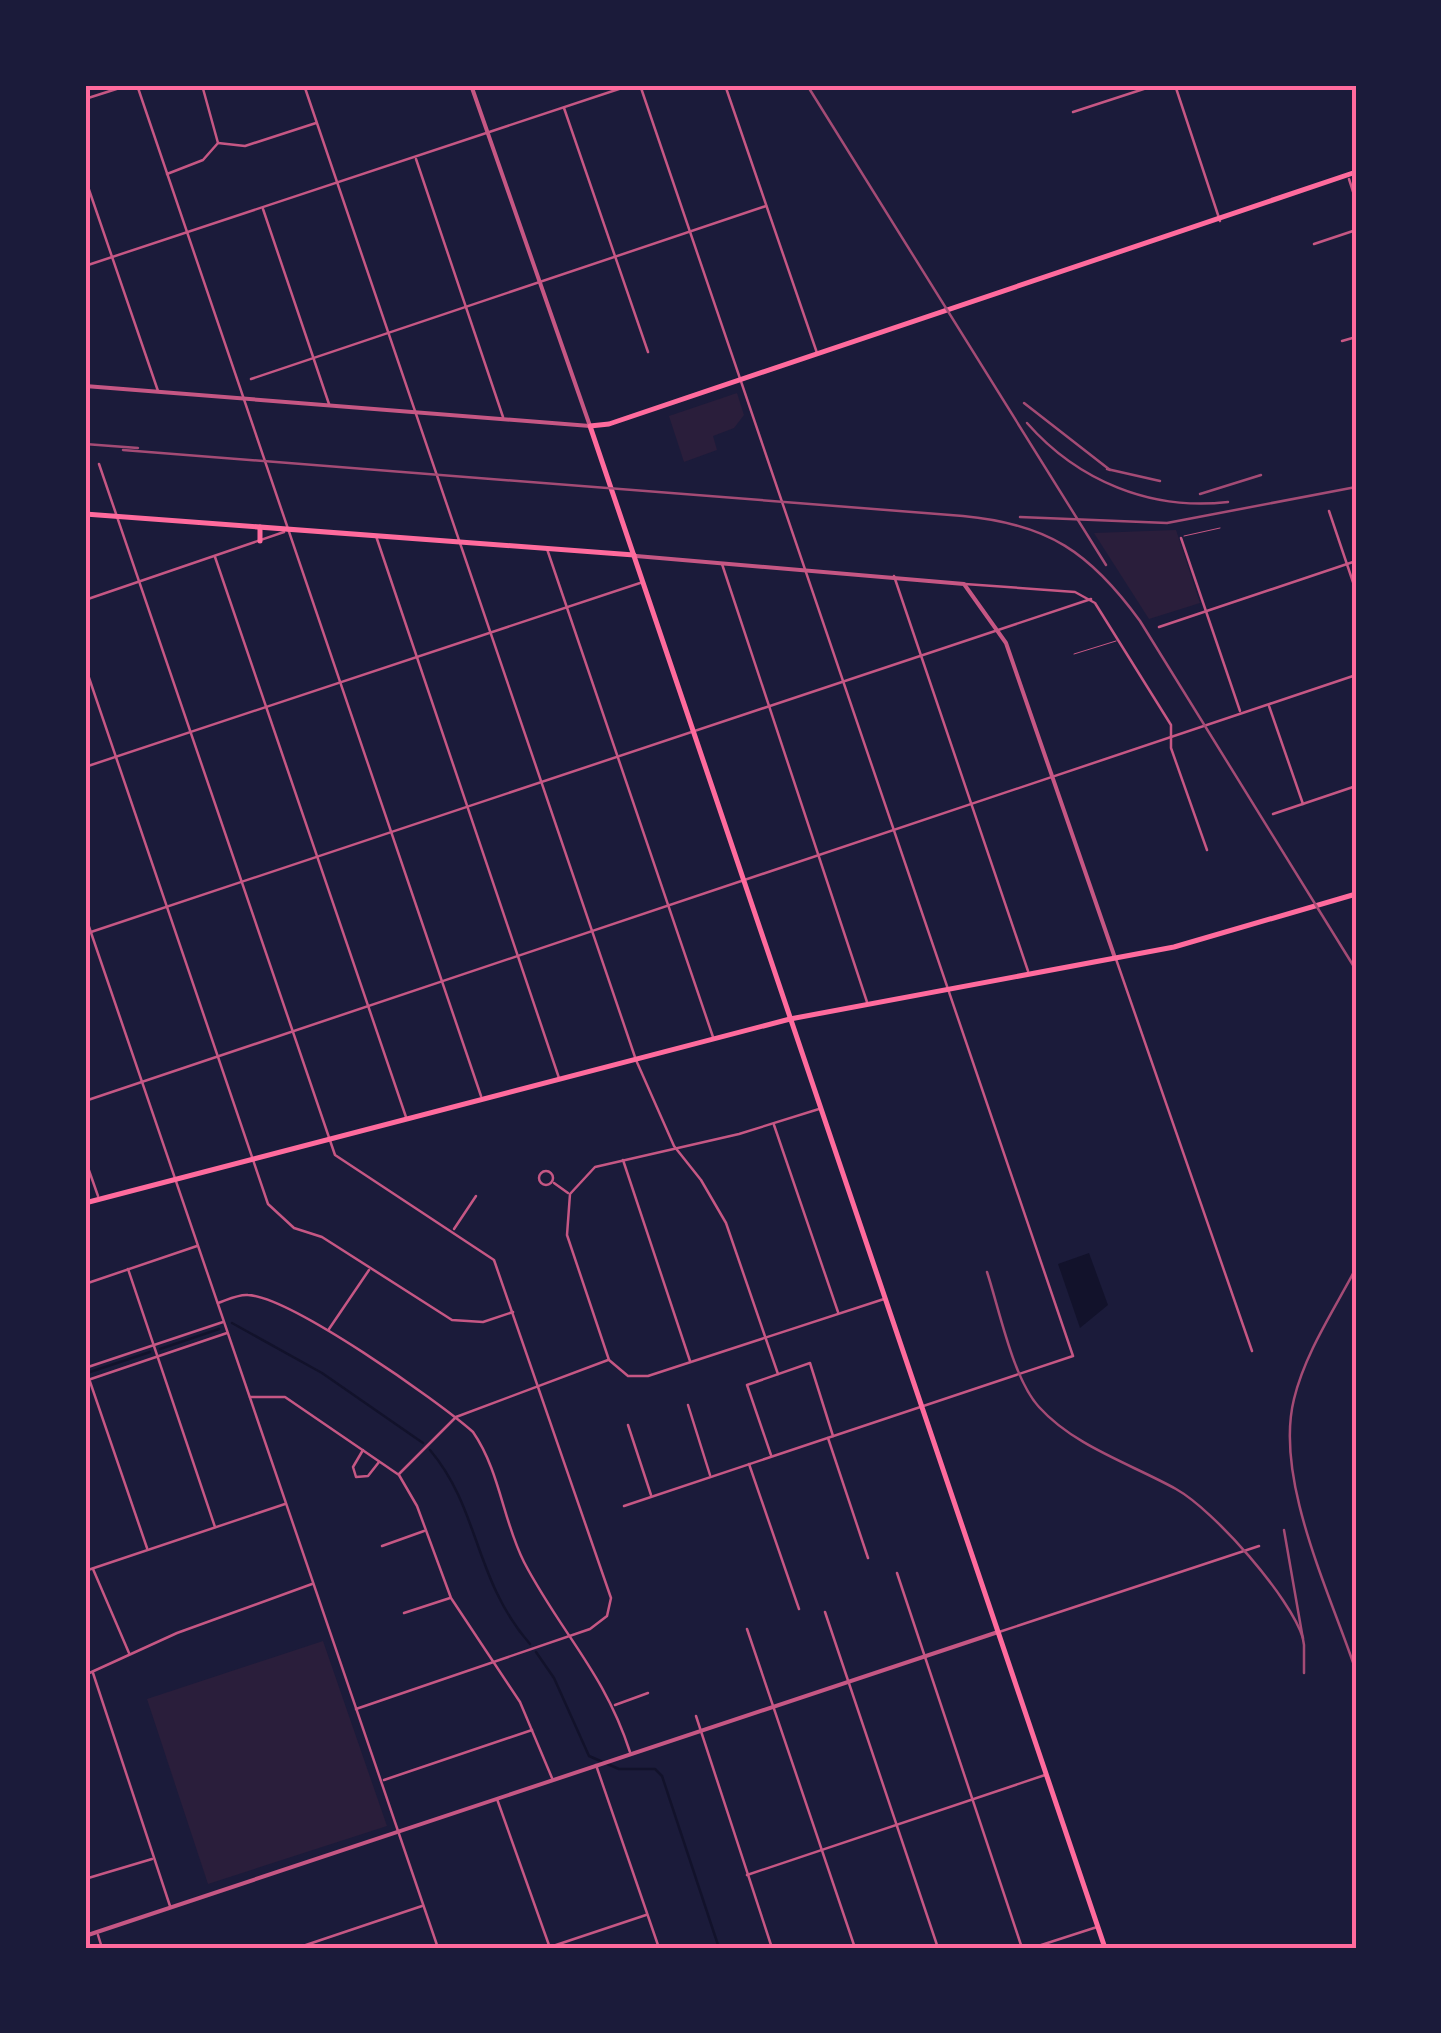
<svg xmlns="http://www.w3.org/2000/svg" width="1441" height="2033" viewBox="0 0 1441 2033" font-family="Roboto,sans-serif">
<rect width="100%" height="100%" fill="#1b1b3a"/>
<!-- green -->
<g fill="#2a1e3b">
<path d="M737,393L744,415L734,428L713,436L717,450L684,462L669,416Z"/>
<path d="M1176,530L1200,603L1149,619L1094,533Z"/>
<path d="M323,1641L387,1826L208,1884L147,1699Z"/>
</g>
<!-- water -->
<path fill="#12122b" d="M1089,1253L1108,1305L1080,1328L1058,1264Z"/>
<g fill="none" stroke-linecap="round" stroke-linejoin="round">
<!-- stream -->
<g stroke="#12122b" stroke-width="2.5">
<path d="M232,1323L322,1373L423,1443"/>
<path d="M160,1349L219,1329"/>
<path d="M90,1372L150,1352"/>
<path d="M430,1450C480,1509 474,1580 530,1644"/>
<path d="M536,1652L554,1678L589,1756L619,1769H655L662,1776L719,1948"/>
</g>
<!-- service -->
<g stroke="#c65784" stroke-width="1">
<path d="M1184,536L1220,528"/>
<path d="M1074,654L1116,641"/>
</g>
<!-- minor -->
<g stroke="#c65784" stroke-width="2.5">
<path d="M137,85L481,1096"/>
<path d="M304,85L636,1060L674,1146L701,1180L726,1223L778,1374"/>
<path d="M725,85L817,353"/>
<path d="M1175,85L1220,221"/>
<path d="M85,99L129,85"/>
<path d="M564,108L648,352"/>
<path d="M1073,112L1156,85"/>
<path d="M218,143L245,146L316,123"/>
<path d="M416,159L503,417"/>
<path d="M167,174L203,160L218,143L202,85"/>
<path d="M85,178L158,391"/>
<path d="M1349,179L1356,201"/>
<path d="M263,209L329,404"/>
<path d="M1314,244L1356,230"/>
<path d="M85,266L631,85"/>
<path d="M1342,341L1356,337"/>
<path d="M251,379L766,206"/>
<path d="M99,464L335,1155L494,1260L611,1598L607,1616L590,1629L356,1709"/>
<path d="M1329,511L1356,591"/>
<path d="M376,536L559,1078"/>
<path d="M1181,538L1240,711"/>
<path d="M547,549L713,1037"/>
<path d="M215,557L406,1117"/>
<path d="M722,564L867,1002"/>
<path d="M894,576L1028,971"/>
<path d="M965,584L1075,592L1095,603L1171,725V748L1207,850"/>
<path d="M85,600L284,532"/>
<path d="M1159,627L1356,561"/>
<path d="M85,666L268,1204L294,1228L322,1237L452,1320L483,1322L513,1312"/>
<path d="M1269,706L1303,804"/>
<path d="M85,767L643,582"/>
<path d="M1273,814L1356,786"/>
<path d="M85,915L438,1948"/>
<path d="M85,934L1091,599"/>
<path d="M1116,959L1252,1351"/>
<path d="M85,1101L1356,675"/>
<path d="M819,1109L739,1134L595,1167L570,1194L567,1235L609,1360L628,1376H648L884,1299"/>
<path d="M774,1125L838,1312"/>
<path d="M85,1159L98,1196"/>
<path d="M623,1160L690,1361"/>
<circle cx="546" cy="1178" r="7"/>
<path d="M554,1183L568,1193"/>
<path d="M454,1229L476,1196"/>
<path d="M128,1269L215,1527"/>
<path d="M85,1284L197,1246"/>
<path d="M218,1303C227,1300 238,1294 248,1295C291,1297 438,1401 473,1432C500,1471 503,1521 524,1562C561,1633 604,1672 630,1752"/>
<path d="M329,1329L369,1270"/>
<path d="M85,1367L147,1548"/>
<path d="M88,1367L223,1322"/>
<path d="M85,1381L227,1333"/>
<path d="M250,1397H285L399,1475L417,1506L451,1598L520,1702L552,1778"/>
<path d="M688,1405L710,1475"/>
<path d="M628,1425L651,1495"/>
<path d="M828,1438L868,1558"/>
<path d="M363,1450L353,1467L356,1477L368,1476L379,1462"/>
<path d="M771,1455L747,1385L810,1363L833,1436"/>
<path d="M749,1464L799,1609"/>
<path d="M399,1474L456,1417L608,1360"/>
<path d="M624,1506L1073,1356L640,85"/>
<path d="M382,1546L424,1531"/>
<path d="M93,1569L129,1653"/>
<path d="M85,1571L285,1504"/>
<path d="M897,1573L1022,1948"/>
<path d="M825,1612L938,1948"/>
<path d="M404,1613L450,1598"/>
<path d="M747,1629L855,1948"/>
<path d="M999,1632L1259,1546"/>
<path d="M93,1673L170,1906"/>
<path d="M85,1675L177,1633L312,1584"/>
<path d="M615,1705L648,1693"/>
<path d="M696,1716L772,1948"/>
<path d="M596,1765L659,1948"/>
<path d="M384,1780L532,1730"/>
<path d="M497,1799L550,1948"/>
<path d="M747,1875L1045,1775"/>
<path d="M85,1879L152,1859"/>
<path d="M98,1935L102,1948"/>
<path d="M297,1948L422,1906"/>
<path d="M547,1948L646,1915"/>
<path d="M1032,1948L1097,1927"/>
</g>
<!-- tertiary -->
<g stroke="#c65784" stroke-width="4">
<path d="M85,386L590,426L471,85"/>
<path d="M636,556L964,584L1006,643L1115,958"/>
<path d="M85,1936L998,1632"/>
</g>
<!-- secondary -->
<g stroke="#ff6b9d" stroke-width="5">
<path d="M85,514L634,555"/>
<path d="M260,541V527"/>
<path d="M85,1203L790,1019L1174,947L1356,894"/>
<path d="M1105,1948L590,426L609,424L1356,172"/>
</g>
<!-- rail -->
<g stroke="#a44b75" stroke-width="2.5">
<path d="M807,85L1106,565"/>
<path d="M1024,403L1110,470"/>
<path d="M1027,423C1078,481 1151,511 1228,502"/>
<path d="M85,444L138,448"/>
<path d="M123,450L963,516C1048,524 1090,552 1140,621L1356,970"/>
<path d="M1107,469L1160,481"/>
<path d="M1200,494L1261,475"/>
<path d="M1020,517L1167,523L1356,487"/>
<path d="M1356,1268C1334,1310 1305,1353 1294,1399C1274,1479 1330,1593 1356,1671"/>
<path d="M987,1272C999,1308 1013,1379 1039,1407C1074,1446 1131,1464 1176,1489C1215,1511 1290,1597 1303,1638"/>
<path d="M1284,1530L1304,1645V1673"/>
</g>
</g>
<!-- border -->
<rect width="1441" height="2033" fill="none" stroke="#1b1b3a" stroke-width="175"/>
<rect x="88" y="88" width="1266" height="1858" fill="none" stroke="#ff6b9d" stroke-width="4"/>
</svg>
